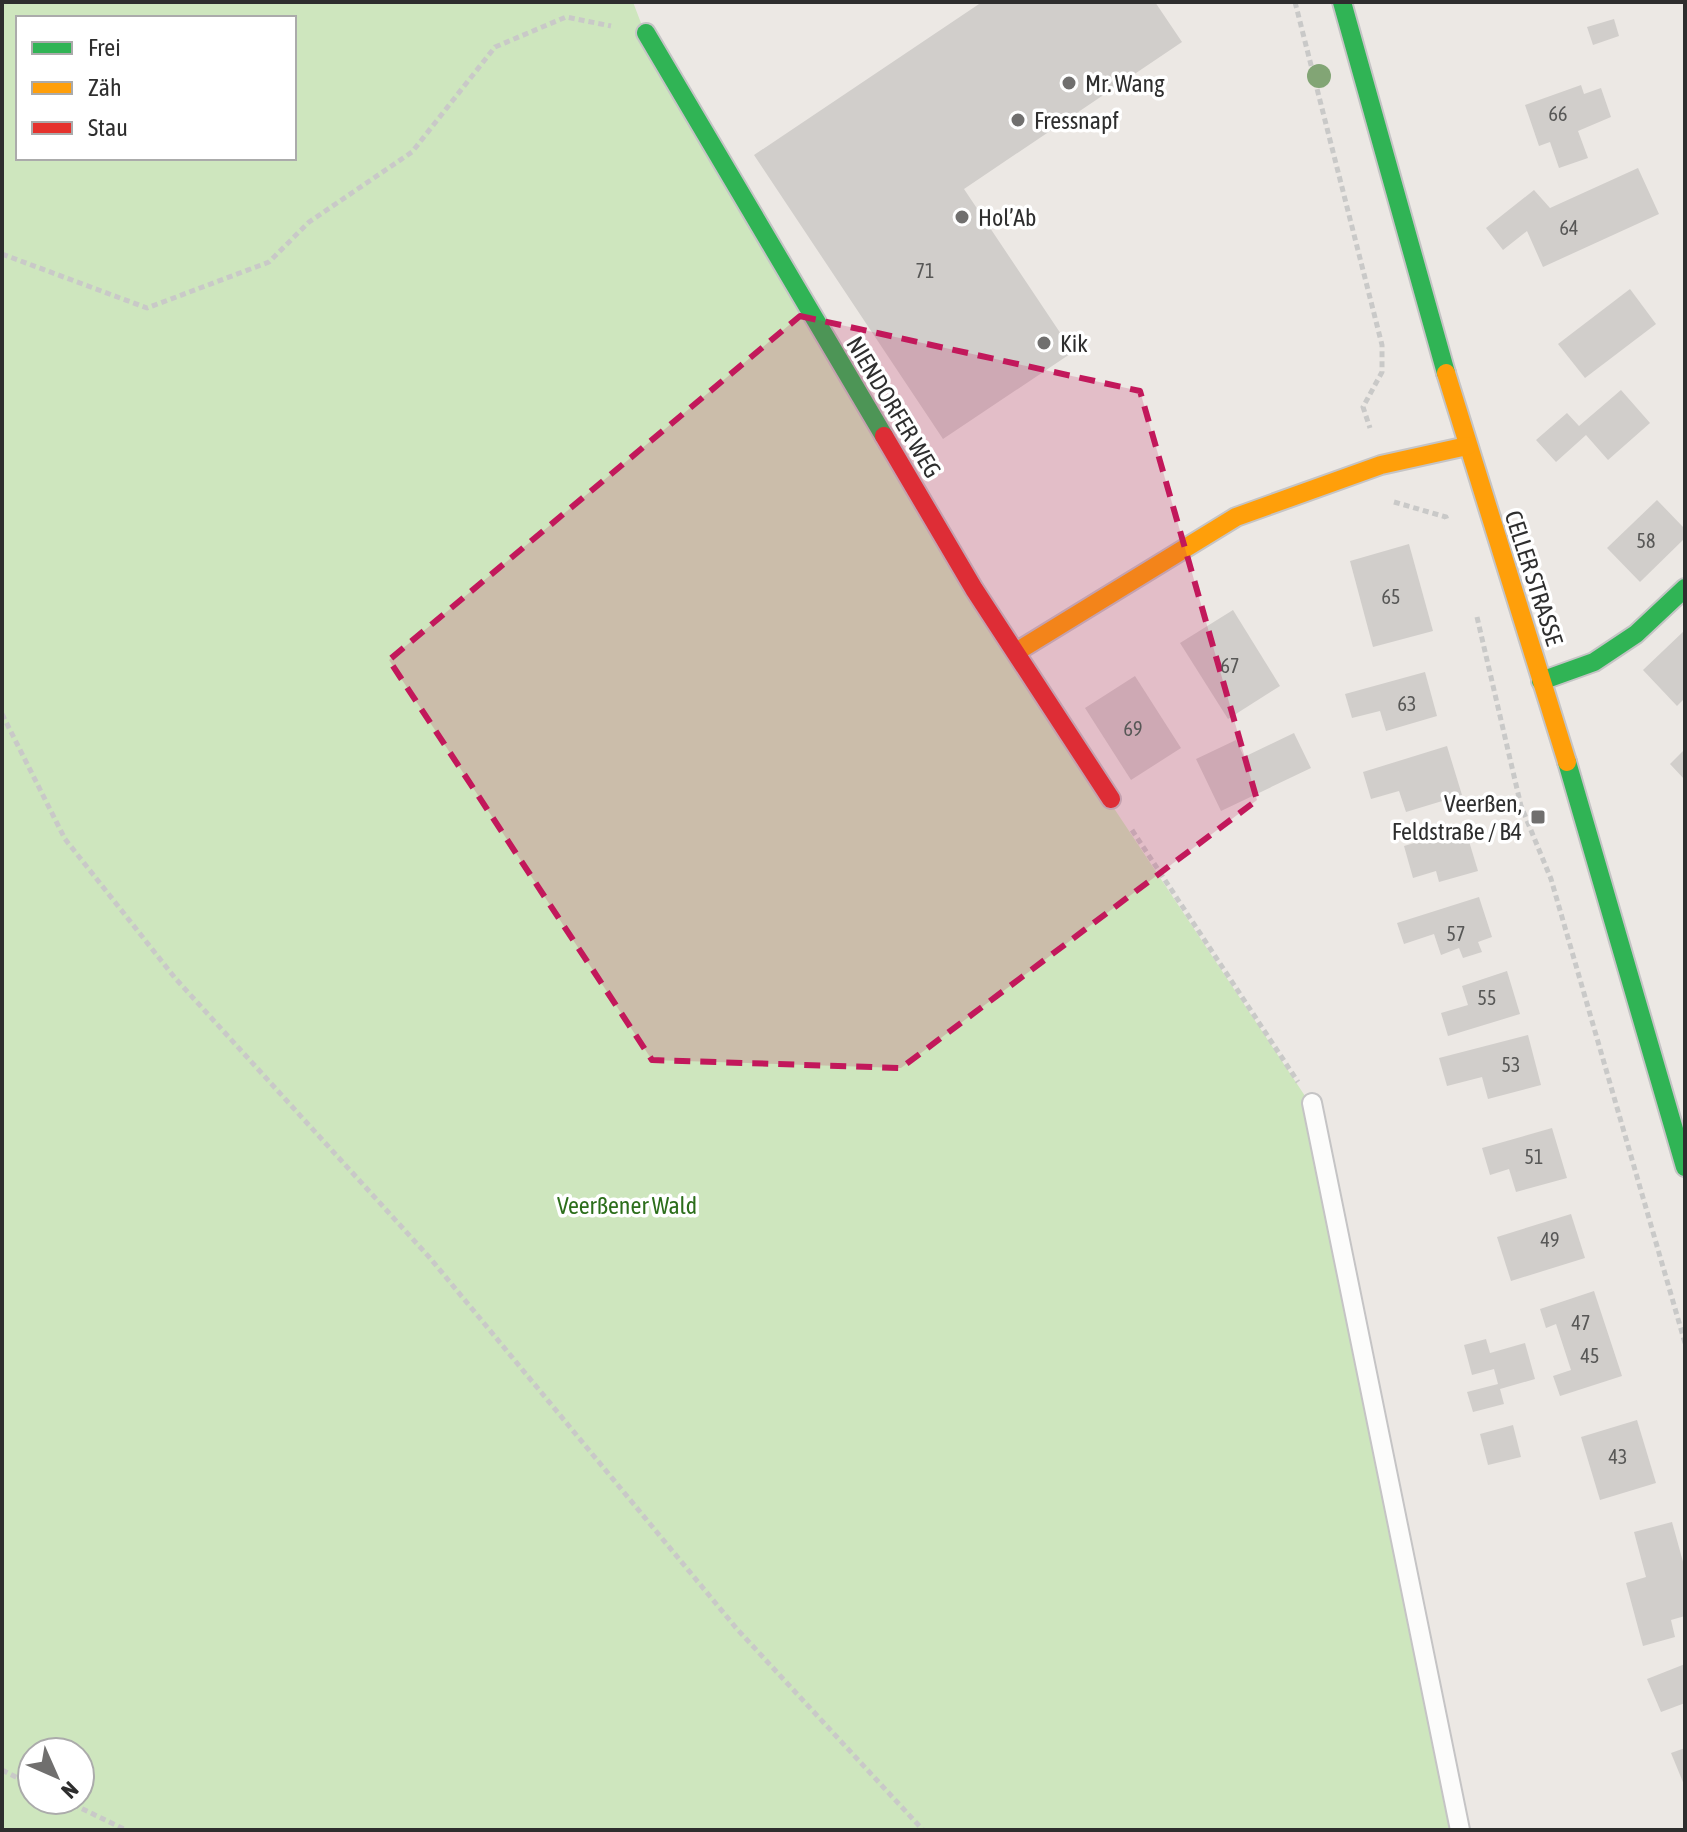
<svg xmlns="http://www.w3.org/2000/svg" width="1687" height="1832" viewBox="0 0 1687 1832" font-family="'Asap Condensed',sans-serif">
<rect width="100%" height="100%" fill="#ece8e4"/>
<!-- green -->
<path fill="#cee6be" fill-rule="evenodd" d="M2,2H633L644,31L969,590L1309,1102L1459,1830H2ZM18,18H294V158H18ZM32,1752H80V1800H32Z"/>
<!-- building -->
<g fill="#d1cecb">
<path d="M982,2H1155L1182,42L964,189L1073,352L943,439L754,155Z"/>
<path d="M1614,19L1619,36L1593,45L1587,27Z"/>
<path d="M1581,85L1584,94L1601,88L1611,117L1578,131L1588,158L1559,168L1550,142L1539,146L1525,105Z"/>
<path d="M1638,168L1659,214L1543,267L1527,231L1503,250L1486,228L1534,190L1550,208Z"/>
<path d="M1630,289L1656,324L1585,378L1558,344Z"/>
<path d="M1621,390L1650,423L1608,460L1586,435L1556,462L1536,440L1567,413L1579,426Z"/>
<path d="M1657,500L1685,529V538L1640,582L1607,548Z"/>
<path d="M1409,544L1433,631L1373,647L1350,561Z"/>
<path d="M1233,610L1280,686L1228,719L1180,643Z"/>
<path d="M1685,630V698L1677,706L1643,670Z"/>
<path d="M1425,672L1437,716L1386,731L1380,711L1352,718L1345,694Z"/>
<path d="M1135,676L1181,748L1131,780L1085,708Z"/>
<path d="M1294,733L1311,768L1221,811L1196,759L1236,740L1244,757Z"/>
<path d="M1447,746L1462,795L1406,812L1399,791L1371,799L1363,772Z"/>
<path d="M1685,749V780L1670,764Z"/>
<path d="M1465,828L1478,871L1439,882L1436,871L1413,878L1404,846Z"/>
<path d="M1479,897L1492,937L1478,942L1482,952L1463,958L1459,948L1441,955L1434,934L1404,944L1397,923Z"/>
<path d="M1507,971L1520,1014L1448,1036L1441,1013L1468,1005L1462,986Z"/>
<path d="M1528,1035L1541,1085L1488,1099L1482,1077L1447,1086L1439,1058Z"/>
<path d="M1552,1128L1567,1178L1516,1192L1509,1169L1490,1175L1482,1148Z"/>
<path d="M1571,1214L1585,1258L1511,1281L1497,1237Z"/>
<path d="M1594,1291L1622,1376L1560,1396L1553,1376L1571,1370L1556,1324L1546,1328L1540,1309Z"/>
<path d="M1486,1339L1490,1353L1525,1343L1535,1379L1500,1389L1504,1404L1473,1412L1467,1392L1498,1384L1494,1369L1472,1375L1464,1345Z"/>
<path d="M1637,1420L1656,1483L1600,1500L1581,1437Z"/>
<path d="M1513,1425L1521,1457L1488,1465L1480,1434Z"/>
<path d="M1672,1522L1685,1569V1616L1671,1620L1675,1637L1643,1646L1626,1583L1646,1577L1634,1532Z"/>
<path d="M1685,1664V1703L1661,1712L1647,1679Z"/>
<path d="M1685,1748V1787L1671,1753Z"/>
</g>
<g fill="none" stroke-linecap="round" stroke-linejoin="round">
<defs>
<path id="lane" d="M1312,1103L1460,1830"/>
<g id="fast">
<path d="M1342,2L1446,373"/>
<path d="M646,33L884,436"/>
<path d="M1541,681L1594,662L1636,634L1685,588"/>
<path d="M1567,762L1685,1167"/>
</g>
<g id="slow">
<path d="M1446,373L1567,762"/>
<path d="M1016,652L1236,517L1381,465L1467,446"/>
</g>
<path id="jam" d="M884,436L974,589L1111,799"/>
</defs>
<!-- lane casing -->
<use href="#lane" stroke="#c5c4c5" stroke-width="22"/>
<!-- fast casing -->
<use href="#fast" stroke="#c5c4c5" stroke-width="22"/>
<!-- slow casing -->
<use href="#slow" stroke="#c5c4c5" stroke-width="22"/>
<!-- jam casing -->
<use href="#jam" stroke="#c5c4c5" stroke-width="22"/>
<!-- path -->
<g stroke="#c9c9c8" stroke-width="5" stroke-dasharray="6 4" stroke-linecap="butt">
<path d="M1295,2L1382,345V372L1363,407L1370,428"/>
<path d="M2,254L147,308L269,262L309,222L412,152L495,47L566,17L611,26"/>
<path d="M1394,502L1446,517L1447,520"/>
<path d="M1477,617L1521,806L1551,879L1685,1343"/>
<path d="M2,714L65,839L175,978L430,1258L737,1629L923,1830"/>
<path d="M1132,830L1298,1082"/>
<path d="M2,1770L32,1785"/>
<path d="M64,1800L126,1830"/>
</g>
<!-- lane -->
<use href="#lane" stroke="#fcfcfb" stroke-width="18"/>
<!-- fast -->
<use href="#fast" stroke="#30b455" stroke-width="18"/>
<!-- slow -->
<use href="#slow" stroke="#ff9f0a" stroke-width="18"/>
<!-- jam -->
<use href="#jam" stroke="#e5322d" stroke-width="18"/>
</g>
<!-- trees -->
<circle fill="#82a575" cx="1319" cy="76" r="12"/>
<!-- marked area -->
<path fill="#c2185b" fill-opacity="0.2" stroke="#c2185b" stroke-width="6" stroke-dasharray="16 10" stroke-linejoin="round" d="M800,316L1140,391L1257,800L901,1068L652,1060L389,660Z"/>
<!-- markers -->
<g fill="#706f6e" stroke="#fff" stroke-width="3">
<circle cx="1069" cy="83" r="8"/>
<circle cx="1018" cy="120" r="8"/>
<circle cx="962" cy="217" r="8"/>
<circle cx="1044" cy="343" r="8"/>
<rect x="1530" y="809" width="16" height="16" rx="4"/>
</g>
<g text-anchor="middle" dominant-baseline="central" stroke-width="7" stroke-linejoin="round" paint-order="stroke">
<!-- number labels -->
<g font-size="20" fill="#585857">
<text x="1558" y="113">66</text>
<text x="1569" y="227">64</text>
<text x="925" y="270">71</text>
<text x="1646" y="540">58</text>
<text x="1391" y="596">65</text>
<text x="1230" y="665">67</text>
<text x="1407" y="703">63</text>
<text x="1133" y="728">69</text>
<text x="1456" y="933">57</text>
<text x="1487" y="997">55</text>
<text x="1511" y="1064">53</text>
<text x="1534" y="1156">51</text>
<text x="1550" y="1239">49</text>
<text x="1581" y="1322">47</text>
<text x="1590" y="1355">45</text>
<text x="1618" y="1456">43</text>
</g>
<!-- poi labels -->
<g font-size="24" fill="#2e2e2e" stroke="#fff" text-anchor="start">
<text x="1085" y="83">Mr. Wang</text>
<text x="1034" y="120">Fressnapf</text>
<text x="978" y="217">Hol’Ab</text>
<text x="1060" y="343">Kik</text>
<text x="1522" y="803" text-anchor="end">Veerßen,<tspan x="1522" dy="28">Feldstraße / B4</tspan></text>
</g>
<!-- street labels -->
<g font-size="24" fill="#2e2e2e" stroke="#fff">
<text transform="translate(894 407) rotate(59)">NIENDORFER WEG</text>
<text transform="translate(1534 578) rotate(72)">CELLER STRASSE</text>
</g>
<!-- park labels -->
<g font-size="24" fill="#2c6e1b" stroke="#fff">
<text x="627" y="1205">Veerßener Wald</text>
</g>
</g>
<!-- border -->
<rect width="1687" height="1832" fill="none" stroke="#2e2e2e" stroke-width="8"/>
<!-- legend -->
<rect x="16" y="16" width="280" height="144" fill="#ffffff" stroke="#ababab" stroke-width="2"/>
<rect x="32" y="42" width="40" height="12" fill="#30b455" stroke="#ababab" stroke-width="2"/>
<text x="88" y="56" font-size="24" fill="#2e2e2e">Frei</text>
<rect x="32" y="82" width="40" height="12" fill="#ff9f0a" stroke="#ababab" stroke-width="2"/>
<text x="88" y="96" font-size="24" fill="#2e2e2e">Zäh</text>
<rect x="32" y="122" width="40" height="12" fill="#e5322d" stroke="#ababab" stroke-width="2"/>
<text x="88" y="136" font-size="24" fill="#2e2e2e">Stau</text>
<!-- north arrow -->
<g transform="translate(56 1776) rotate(135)"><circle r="38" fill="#ffffff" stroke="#ababab" stroke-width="2"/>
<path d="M0-6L14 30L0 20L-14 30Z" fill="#706f6e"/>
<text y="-12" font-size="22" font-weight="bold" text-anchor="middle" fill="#2e2e2e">N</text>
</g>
</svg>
